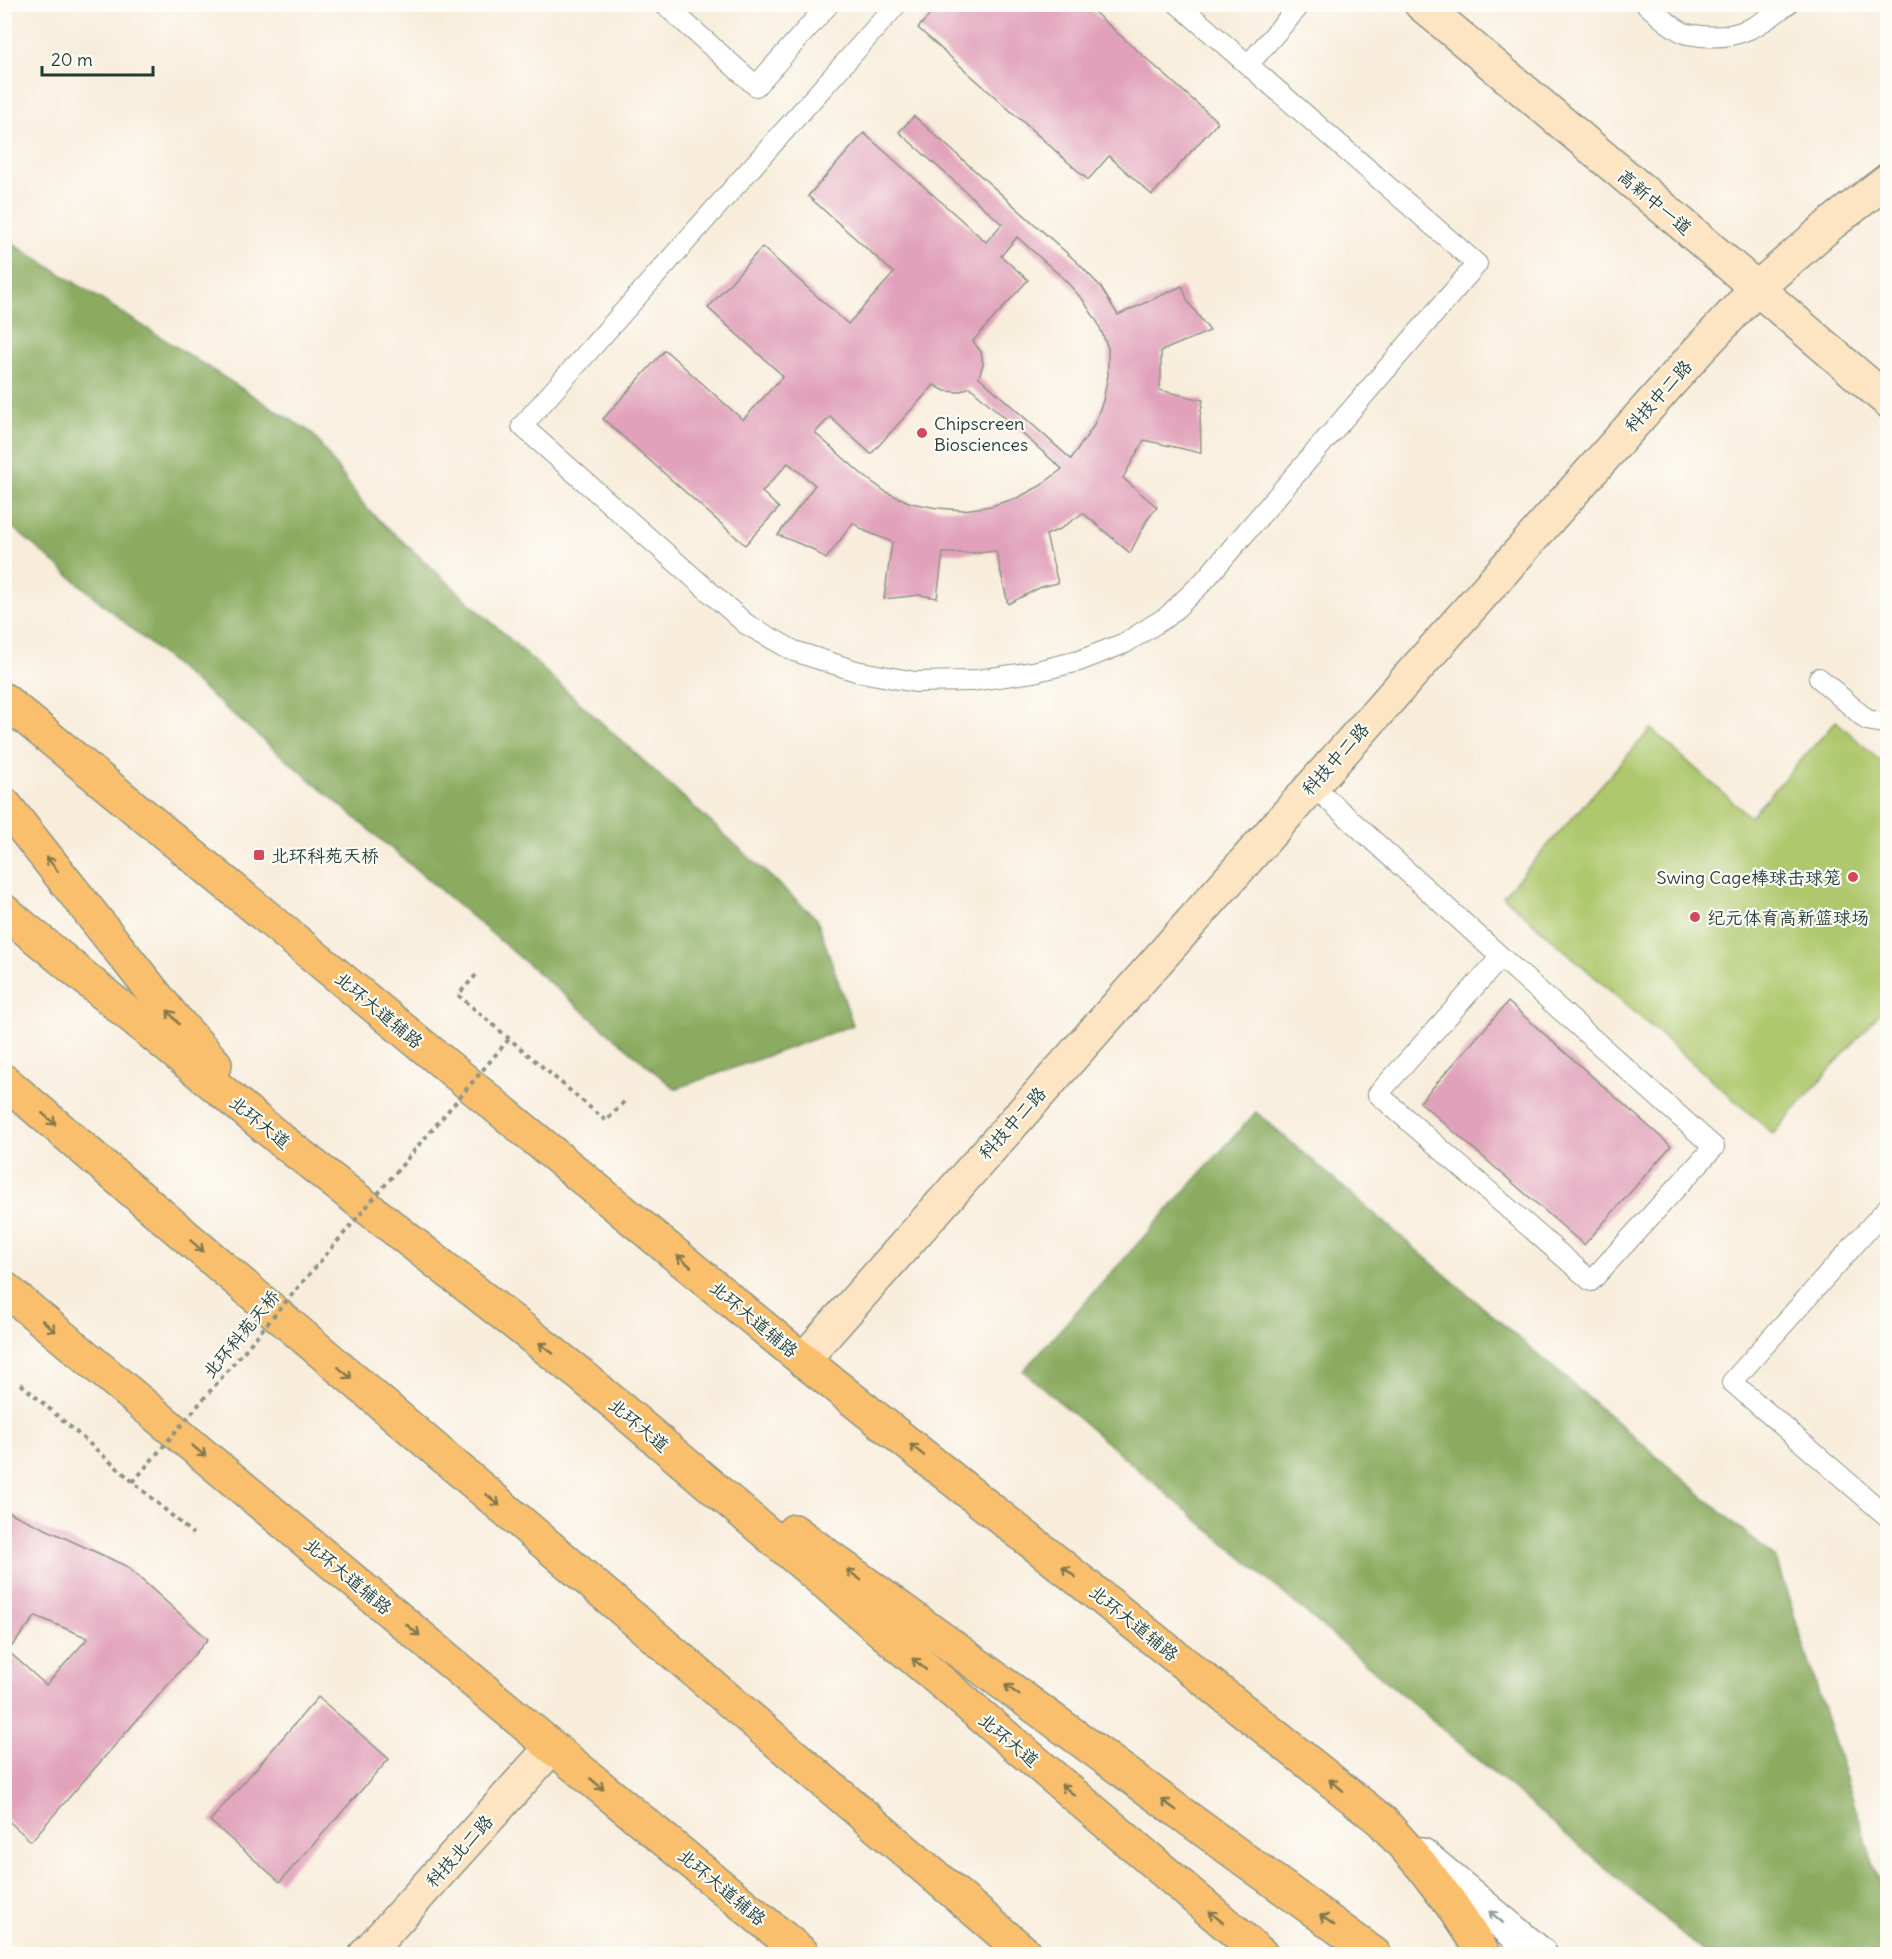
<svg xmlns="http://www.w3.org/2000/svg" width="1892" height="1959" viewBox="0 0 1892 1959" font-family="Delius,'LXGW WenKai TC',sans-serif">
<rect width="100%" height="100%" fill="#fdfcf7"/>
<filter id="ink" filterUnits="userSpaceOnUse"><feTurbulence type="fractalNoise" baseFrequency=".0167" numOctaves="2"/><feDisplacementMap in="SourceGraphic" scale="12" xChannelSelector="R" yChannelSelector="G"/><feConvolveMatrix kernelMatrix="1 2 1 2 8 2 1 2 1" color-interpolation-filters="sRGB"/></filter>
<filter id="wash" filterUnits="userSpaceOnUse"><feTurbulence type="fractalNoise" baseFrequency=".008" numOctaves="4" result="noise"/><feDisplacementMap in="SourceGraphic" scale="24" xChannelSelector="R" yChannelSelector="G"/><feGaussianBlur stdDeviation="1.35" result="paint"/><feColorMatrix in="noise" values="0 0 0 0 0 0 0 0 0 0 0 0 0 0 0 0 0 1.4 0 .05"/><feComposite in="paint" operator="in"/></filter>
<g filter="url(#wash)">
<rect width="100%" height="100%" fill="#f8eddb"/>
<!-- green -->
<path fill="#afc86d" stroke="#678250" stroke-width="1.5" d="M1836,721L1887,767V1005L1773,1134L1503,896L1651,729L1750,817Z"/>
<!-- forest -->
<g fill="#8bac60" stroke="#55744a" stroke-width="1.5">
<path d="M4,238L312,433L366,508L817,919L853,1025L675,1089L5,521Z"/>
<path d="M1256,1112L1776,1559L1887,1907V1954H1706L1023,1371Z"/>
</g>
<g id="blocks">
<!-- building -->
<g fill="#e1a1ba" fill-rule="evenodd">
<path d="M939,5H1086L1218,122L1152,195L1109,156L1088,180L918,28Z"/>
<path d="M914,116L1078,263L1100,286L1118,315L1182,286L1188,302L1210,331L1161,351V377L1159,390L1203,400L1200,416L1201,453L1144,440L1123,478L1157,507L1147,520L1130,553L1083,513L1060,529L1046,535L1058,583L1041,587L1008,604L996,551L978,553H943L937,598L920,595L884,599L892,542L865,531L853,523L826,559L812,549L778,535L815,485L788,463L762,492L779,508L745,545L603,419L665,350L743,420L783,376L708,308L762,247L848,324L894,273L808,196L864,133L986,242L1002,224L899,132ZM1017,237L1064,279L1083,300L1098,323L1108,348V375L1103,401L1093,427L1071,459L979,377L983,364L981,352L973,341L1028,280L1001,256ZM934,385L945,391L958,392L970,387L1062,469L1040,486L1017,498L991,506L964,510L937,508L911,503L886,492L864,476L815,433L830,417L871,454Z"/>
<path d="M1508,1002L1671,1146L1584,1245L1420,1102Z"/>
<path d="M4,1510L126,1566L208,1639L31,1841L4,1817ZM36,1616L88,1638L46,1685L8,1651Z"/>
<path d="M318,1697L389,1759L280,1882L210,1821Z"/>
</g>
</g>
</g>
<g filter="url(#ink)">
<use href="#blocks" fill-opacity="0" stroke="#8c9588" stroke-width="1.5"/>
<g fill="none" stroke-linecap="round" stroke-linejoin="round">
<defs>
<g id="lane">
<path d="M664,4L756,86L829,4"/>
<path d="M897,4L522,426L746,624L794,651L856,671L915,682L971,681L1033,672L1079,661L1125,643L1168,616L1203,582L1477,264L1178,4"/>
<path d="M1646,4C1658,15 1670,26 1684,33C1689,35 1696,35 1702,36C1739,40 1760,25 1788,4"/>
<path d="M1248,65L1301,4"/>
<path d="M1819,678L1867,720L1888,724"/>
<path d="M1312,785L1501,957L1714,1147L1591,1281L1378,1094L1501,957"/>
<path d="M1888,1207L1732,1382L1888,1517"/>
</g>
<path id="street" d="M1422,1855L1540,1954"/>
<g id="secondary">
<path d="M1421,4L1675,218L1888,401"/>
<path d="M803,1360L1698,351L1756,289L1832,223L1888,180"/>
<path d="M366,1954L552,1747"/>
</g>
<g id="primary">
<path d="M4,700L803,1360L1382,1821L1422,1866L1451,1904L1484,1954"/>
<path d="M4,1288L552,1747L803,1954"/>
</g>
<g id="highway">
<path d="M4,804L172,1016L215,1064"/>
<path d="M4,911L281,1140L581,1375L1261,1954"/>
<path d="M4,1081L1026,1954"/>
<path d="M794,1531L1374,1954"/>
</g>
</defs>
<!-- lane casing -->
<use href="#lane" stroke="#8c9588" stroke-width="22"/>
<!-- street casing -->
<use href="#street" stroke="#8c9588" stroke-width="36"/>
<!-- secondary casing -->
<use href="#secondary" stroke="#8c9588" stroke-width="36"/>
<!-- primary casing -->
<use href="#primary" stroke="#8c9588" stroke-width="36"/>
<!-- highway casing -->
<use href="#highway" stroke="#8c9588" stroke-width="36"/>
<!-- path -->
<g stroke="#8c9588" stroke-width="4" stroke-dasharray="4.5 4.5" stroke-linecap="butt">
<path d="M476,975L458,995L606,1121L625,1101"/>
<path d="M21,1384L193,1534"/>
</g>
<!-- lane -->
<use href="#lane" stroke="#fff" stroke-width="20"/>
<!-- street -->
<use href="#street" stroke="#fff" stroke-width="33"/>
<!-- secondary -->
<use href="#secondary" stroke="#fde5c4" stroke-width="33"/>
<!-- primary -->
<use href="#primary" stroke="#f9bf6c" stroke-width="33"/>
<!-- highway -->
<use href="#highway" stroke="#f9bf6c" stroke-width="33"/>
<!-- path-bridge -->
<path stroke="#8c9588" stroke-width="4" stroke-dasharray="4.5 4.5" stroke-linecap="butt" d="M133,1482L509,1039"/>
</g>
<!-- one-way arrows -->
<defs><path id="oneway-shaft" d="M-6 0H5M1.5-3L5.5 0L1.5 3" fill="none" stroke-width="1.6" stroke-linecap="round" stroke-linejoin="round" transform="scale(1.5)"/></defs>
<g stroke="#81784d">
<use href="#oneway-shaft" transform="translate(52 864) rotate(-128)"/>
<use href="#oneway-shaft" transform="translate(173 1017) rotate(-130)"/>
<use href="#oneway-shaft" transform="translate(49 1119) rotate(41)"/>
<use href="#oneway-shaft" transform="translate(197 1246) rotate(41)"/>
<use href="#oneway-shaft" transform="translate(684 1261) rotate(-140)"/>
<use href="#oneway-shaft" transform="translate(49 1326) rotate(40)"/>
<use href="#oneway-shaft" transform="translate(546 1348) rotate(-142)"/>
<use href="#oneway-shaft" transform="translate(345 1373) rotate(41)"/>
<use href="#oneway-shaft" transform="translate(917 1450) rotate(-141)"/>
<use href="#oneway-shaft" transform="translate(199 1451) rotate(40)"/>
<use href="#oneway-shaft" transform="translate(493 1500) rotate(41)"/>
<use href="#oneway-shaft" transform="translate(1069 1572) rotate(-141)"/>
<use href="#oneway-shaft" transform="translate(854 1575) rotate(-144)"/>
<use href="#oneway-shaft" transform="translate(413 1630) rotate(40)"/>
<use href="#oneway-shaft" transform="translate(919 1664) rotate(-140)"/>
<use href="#oneway-shaft" transform="translate(1012 1690) rotate(-144)"/>
<use href="#oneway-shaft" transform="translate(597 1784) rotate(40)"/>
<use href="#oneway-shaft" transform="translate(1336 1785) rotate(-141)"/>
<use href="#oneway-shaft" transform="translate(1068 1790) rotate(-140)"/>
<use href="#oneway-shaft" transform="translate(1169 1805) rotate(-144)"/>
<use href="#oneway-shaft" transform="translate(1216 1917) rotate(-140)"/>
<use href="#oneway-shaft" transform="translate(1327 1920) rotate(-144)"/>
</g>
<use stroke="#8f9e9a" href="#oneway-shaft" transform="translate(1496 1917) rotate(-140)"/>
</g>
<!-- markers -->
<g fill="#d1495b" stroke="#fdfcf7" stroke-width="2">
<circle cx="922" cy="433" r="6"/>
<rect x="253" y="849" width="12" height="12" rx="3"/>
<circle cx="1853" cy="877" r="6"/>
<circle cx="1695" cy="917" r="6"/>
</g>
<g text-anchor="middle" dominant-baseline="central" stroke-width="4.5" stroke-linejoin="round" paint-order="stroke">
<!-- street labels -->
<g font-size="18" fill="#1f3d34" stroke="#fdfcf7">
<text transform="translate(1655 202) rotate(40)">高新中一道</text>
<text transform="translate(1658 396) rotate(-48)">科技中二路</text>
<text transform="translate(1335 759) rotate(-48)">科技中二路</text>
<text transform="translate(379 1010) rotate(40)">北环大道辅路</text>
<text transform="translate(260 1122) rotate(39)">北环大道</text>
<text transform="translate(1012 1123) rotate(-48)">科技中二路</text>
<text transform="translate(754 1319) rotate(40)">北环大道辅路</text>
<text transform="translate(241 1334) rotate(-50)">北环科苑天桥</text>
<text transform="translate(639 1425) rotate(40)">北环大道</text>
<text transform="translate(348 1576) rotate(40)">北环大道辅路</text>
<text transform="translate(1134 1623) rotate(39)">北环大道辅路</text>
<text transform="translate(1009 1740) rotate(40)">北环大道</text>
<text transform="translate(459 1851) rotate(-48)">科技北二路</text>
<text transform="translate(722 1887) rotate(40)">北环大道辅路</text>
</g>
<!-- poi labels -->
<g font-size="18" fill="#1f3d34" stroke="#fdfcf7" text-anchor="start">
<text x="934" y="423">Chipscreen<tspan x="934" dy="21">Biosciences</tspan></text>
<text x="271" y="855">北环科苑天桥</text>
<text x="1841" y="877" text-anchor="end">Swing Cage棒球击球笼</text>
<text x="1707" y="917">纪元体育高新篮球场</text>
</g>
</g>
<!-- margin -->
<rect width="1892" height="1959" fill="none" stroke="#fdfcf7" stroke-width="24"/>
<!-- scale -->
<path d="M42 66v9h111v-9" fill="none" stroke="#1f3d34" stroke-width="3"/>
<text x="51" y="66" font-size="18" fill="#1f3d34" stroke="#fdfcf7" stroke-width="4.5" paint-order="stroke">20 m</text>
</svg>
